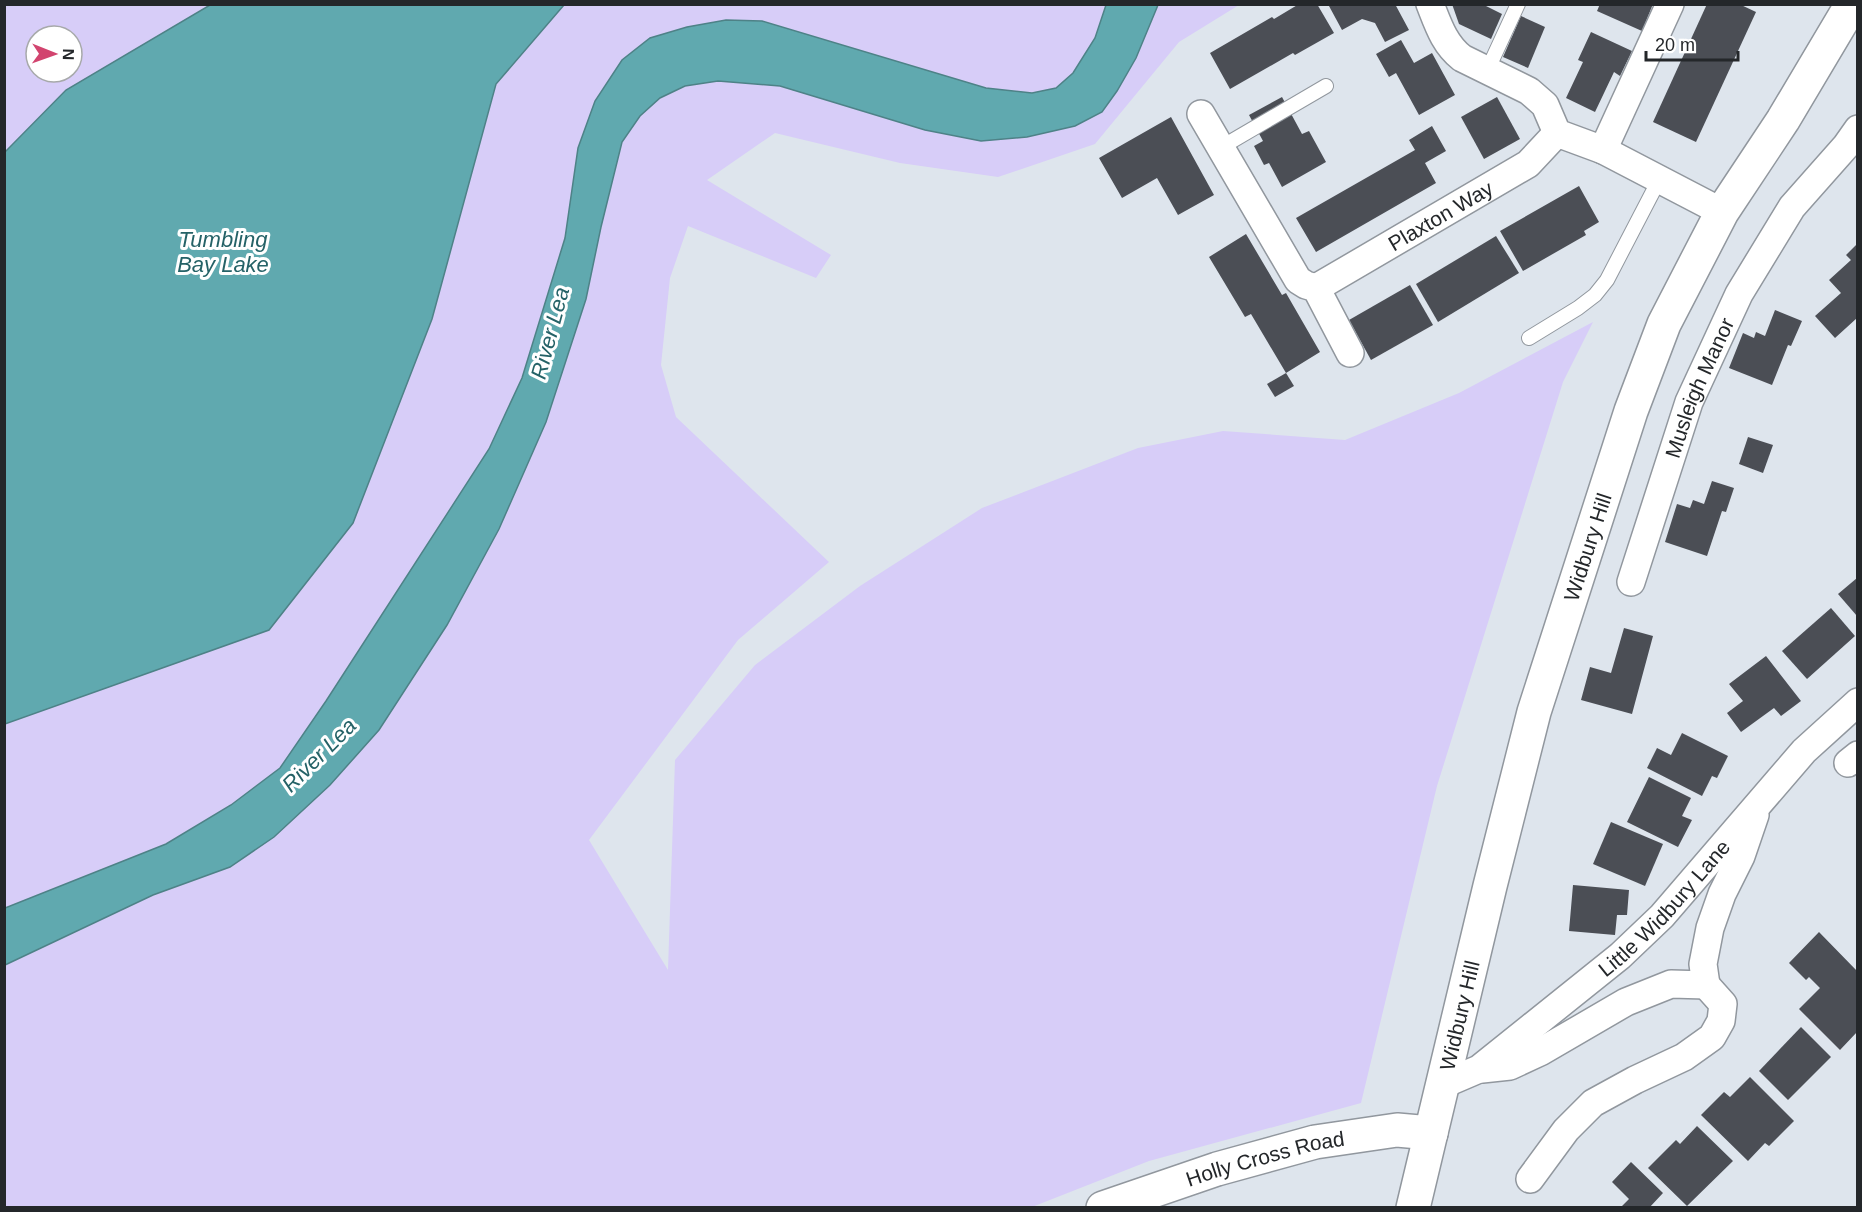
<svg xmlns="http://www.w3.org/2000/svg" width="1862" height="1212" viewBox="0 0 1862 1212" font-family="Arial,sans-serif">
<rect width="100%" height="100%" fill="#dee5ed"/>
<!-- green -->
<g fill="#d7cdf8" fill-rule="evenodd">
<path d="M5,5H210L66,90L5,152ZM36,36H72V72H36Z"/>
<path d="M564,5H1106L1095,38L1073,73L1056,88L1032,93L986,88L762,21L687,27L572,194L565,238L522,378L489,449L326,701L280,768L231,805L166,844L5,908L4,724L269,630L353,523L432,319L496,84Z"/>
<path d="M1158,5H1239L1179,42L1095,144L998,177L900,163L775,133L707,180L831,255L816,278L688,226L670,278L661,365L676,417L829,562L738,640L589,840L668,970L675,760L755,665L860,586L982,508L1138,448L1223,431L1345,440L1459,393L1593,322L1563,382L1437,786L1361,1103L1149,1161L1032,1207H5L4,965L153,895L230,867L274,837L330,785L379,730L447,625L499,529L546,422L586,299L601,227L622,142L640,116L660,98L685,86L718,81L780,86L925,130L1102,112C1127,79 1142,43 1158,5Z"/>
</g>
<!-- water -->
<g fill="#60a9af" stroke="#4e8287" stroke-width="1.5">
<path d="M210,5H564L496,84L432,319L353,523L269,630L5,724V152L66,90Z"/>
<path d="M1106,5H1158L1136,58L1117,91L1102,112L1075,126L1027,137L981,141L925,130L780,86L718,81L685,86L660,98L640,116L622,142L601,227L586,299L546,422L499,529L447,625L379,730L330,785L274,837L230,867L153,895L5,965V908L166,844L231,805L280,768L326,701L489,449L522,378L565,238L578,148L595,101L622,60L650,38L687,27L726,20L762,21L986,88L1032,93L1056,88L1073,73L1095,38Z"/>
</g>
<!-- building -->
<g fill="#4b4e55">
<path d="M1299,4H1317L1334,33L1295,55L1293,53L1230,89L1210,53L1272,17L1274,19Z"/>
<path d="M1332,4H1395L1409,30L1385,42L1375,23L1362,19L1342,30L1329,6Z"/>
<path d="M1452,4H1482L1502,14L1491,39L1459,24Z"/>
<path d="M1600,4H1653L1642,31L1597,11Z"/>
<path d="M1707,4H1739L1756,12L1696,142L1653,122Z"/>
<path d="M1521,16L1545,27L1528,68L1503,57Z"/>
<path d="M1591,32L1632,51L1620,76L1614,72L1595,112L1566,98L1583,62L1578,60Z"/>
<path d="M1401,40L1414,63L1432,53L1455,95L1419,115L1396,73L1389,77L1376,54Z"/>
<path d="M1282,97L1302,134L1309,131L1326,162L1282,187L1269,163L1264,165L1254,146L1263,141L1249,115Z"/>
<path d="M1497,97L1520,139L1484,159L1461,117Z"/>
<path d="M1171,117L1214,195L1178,215L1157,178L1122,198L1099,158Z"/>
<path d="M1432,126L1446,151L1425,163L1436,183L1316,252L1296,218L1415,150L1409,140Z"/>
<path d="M1579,186L1599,222L1584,231L1586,235L1523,271L1500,231Z"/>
<path d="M1246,234L1282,295L1286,293L1320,352L1286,373L1251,314L1245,317L1209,257Z"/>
<path d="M1496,236L1519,273L1438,322L1416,284Z"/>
<path d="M1857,244V318L1835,338L1815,316L1841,293L1829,280L1851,260L1846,255Z"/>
<path d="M1410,285L1433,325L1371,360L1349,320Z"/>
<path d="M1775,310L1802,321L1791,346L1788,345L1772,385L1729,368L1743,333L1754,338L1756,332L1765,336Z"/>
<path d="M1286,373L1294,386L1275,397L1267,384Z"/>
<path d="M1748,437L1773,445L1763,473L1739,464Z"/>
<path d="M1712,481L1734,488L1726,512L1722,511L1707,556L1665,542L1677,504L1690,508L1693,500L1704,504Z"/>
<path d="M1857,578V616L1838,594Z"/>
<path d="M1831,608L1855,636L1807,679L1782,651Z"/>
<path d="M1624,628L1653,636L1632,714L1581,700L1590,667L1611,673Z"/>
<path d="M1766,656L1801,701L1781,716L1774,708L1741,732L1727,713L1743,701L1729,684Z"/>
<path d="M1682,733L1728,756L1717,778L1712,776L1702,796L1647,768L1657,748L1671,755Z"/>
<path d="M1649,777L1691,798L1682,816L1692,820L1678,847L1627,822Z"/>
<path d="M1611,822L1663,844L1645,886L1593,864Z"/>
<path d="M1573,885L1629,890L1627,915H1617L1615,935L1569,931Z"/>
<path d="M1819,932L1857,971V1032L1840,1050L1799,1009L1820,988L1809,977L1806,980L1789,963Z"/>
<path d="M1801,1027L1831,1057L1788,1100L1759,1071Z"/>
<path d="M1750,1077L1794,1121L1769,1146L1765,1143L1748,1161L1701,1115L1724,1092L1730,1097Z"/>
<path d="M1697,1126L1733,1161L1687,1206L1648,1168L1676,1140L1680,1144Z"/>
<path d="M1631,1162L1663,1193L1649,1208H1620L1629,1199L1612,1182Z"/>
</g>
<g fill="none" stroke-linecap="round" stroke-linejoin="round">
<defs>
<g id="lane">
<path d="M1487,71L1518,4"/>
<path d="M1220,148L1326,86"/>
<path d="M1529,338L1578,308L1595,295L1607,280L1659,180"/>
</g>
<g id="street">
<path d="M1430,4C1438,24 1444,44 1462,58L1529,91L1545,105L1557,133L1603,150L1722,212"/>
<path d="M1201,114L1298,280L1306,285L1316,288L1350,353"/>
<path d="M1603,150L1670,4"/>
<path id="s1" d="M1316,288L1528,164L1557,133"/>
<path id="s2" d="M1631,582L1689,402L1739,294L1792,207L1846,146L1858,129"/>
<path d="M1848,763L1858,755"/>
<path d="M1482,1069L1510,1066L1540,1052L1626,1002L1671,984L1706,985L1703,964L1710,928L1722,894L1741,856L1755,815"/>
<path id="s3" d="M1444,1084L1479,1069L1620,956L1662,916L1804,751L1858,702"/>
<path d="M1530,1179L1566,1130L1593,1103L1635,1080L1684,1057L1712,1037L1721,1021L1723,1004L1706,985"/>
</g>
<g id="secondary">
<path id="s4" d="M1103,1208L1217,1169L1315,1142L1397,1130L1431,1133"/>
<path id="s5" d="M1413,1208L1490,886L1534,712L1631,411L1664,324L1722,212L1783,120L1852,4"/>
</g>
</defs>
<!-- lane casing -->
<use href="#lane" stroke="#91979e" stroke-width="16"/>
<!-- street casing -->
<use href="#street" stroke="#91979e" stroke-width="30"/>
<!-- secondary casing -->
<use href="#secondary" stroke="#91979e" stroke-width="36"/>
<!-- lane -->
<use href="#lane" stroke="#fff" stroke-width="14"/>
<!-- street -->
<use href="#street" stroke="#fff" stroke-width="27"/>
<!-- secondary -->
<use href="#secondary" stroke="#fff" stroke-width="33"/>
</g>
<g text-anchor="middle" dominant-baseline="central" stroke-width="6" stroke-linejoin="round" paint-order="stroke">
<!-- street labels -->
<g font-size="21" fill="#24272a" stroke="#fff">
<text stroke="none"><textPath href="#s1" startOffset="144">Plaxton Way</textPath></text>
<text stroke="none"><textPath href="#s2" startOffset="206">Musleigh Manor</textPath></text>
<text stroke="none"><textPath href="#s5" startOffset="684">Widbury Hill</textPath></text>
<text stroke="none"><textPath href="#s3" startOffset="284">Little Widbury Lane</textPath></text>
<text stroke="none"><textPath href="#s5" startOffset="198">Widbury Hill</textPath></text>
<text stroke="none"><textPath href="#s4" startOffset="170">Holly Cross Road</textPath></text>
</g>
<!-- water labels -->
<g font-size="22" font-style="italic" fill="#256267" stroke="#fff">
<text x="223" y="239">Tumbling<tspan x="223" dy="25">Bay Lake</tspan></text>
<text transform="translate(550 333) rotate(-75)">River Lea</text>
<text transform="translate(319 755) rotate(-45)">River Lea</text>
</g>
</g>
<!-- border -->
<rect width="1862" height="1212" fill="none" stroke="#24272a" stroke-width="12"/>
<!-- north arrow -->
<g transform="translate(54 54) rotate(91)"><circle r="28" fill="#ffffff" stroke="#a7a9aa" stroke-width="1.5"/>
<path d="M0-4.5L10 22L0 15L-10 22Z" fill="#d2446f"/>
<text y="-9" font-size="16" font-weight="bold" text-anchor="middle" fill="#24272a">N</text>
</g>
<!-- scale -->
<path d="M1646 51v9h92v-9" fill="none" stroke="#24272a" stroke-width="3"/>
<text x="1655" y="51" font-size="18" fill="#24272a" stroke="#ffffff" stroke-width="4.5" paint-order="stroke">20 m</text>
</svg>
